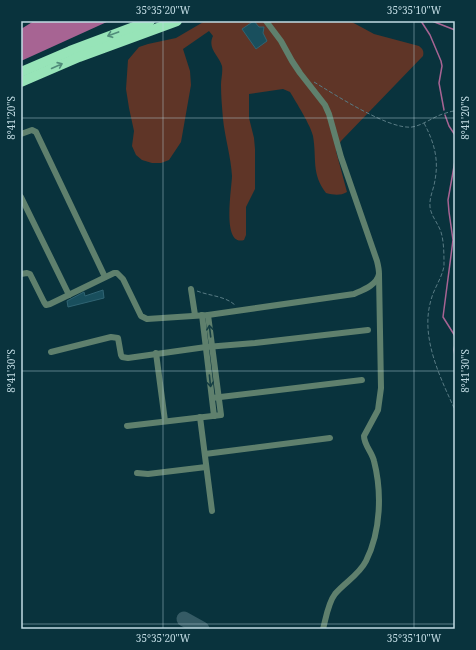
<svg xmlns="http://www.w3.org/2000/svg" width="476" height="650" viewBox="0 0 476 650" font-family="'Noto Serif',serif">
<rect width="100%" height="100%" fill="#09333d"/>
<!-- green -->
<path fill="#5f3527" d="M205,21H350L374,34L419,46C423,49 424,51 423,56L341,141L336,151L347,192C340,196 334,195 326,193C311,173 317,159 313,136C311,126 296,102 290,92L283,89L249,94V118L254,138L255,149V189L246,207V235L244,240C221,247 232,187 232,176C231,157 225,138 223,119C222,107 221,96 221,85C221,79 223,72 222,66C219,55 207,49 213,36L209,31L183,49L190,71L191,85L181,142L169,160L161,163H152L142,160L136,155L132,146L134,131L129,108L126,89L128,60L139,47L148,44L176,38Z"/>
<!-- water -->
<path fill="#a76493" d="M34,21H109L21,61V29Z"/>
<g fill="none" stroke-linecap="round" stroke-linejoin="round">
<!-- stream -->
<g stroke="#a76493" stroke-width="1.5">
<path d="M421,21L430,35L441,61L442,66L439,83L444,110"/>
<path d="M432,21L455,30"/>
<path d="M445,115L449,126L455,135"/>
<path d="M455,161L448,200L449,212L453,240L443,317L455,336"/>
<path d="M455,344L454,350L455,356"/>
</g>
<!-- taxiway -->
<path stroke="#355b65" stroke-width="15" d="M184,619L202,629"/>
</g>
<!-- building -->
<g fill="#194f5d" stroke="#306473">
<path d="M254,21L259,27H264L263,33L267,41L256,49L242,29Z"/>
<path d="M103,290L104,298L68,307L67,301L84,292L85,296Z"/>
</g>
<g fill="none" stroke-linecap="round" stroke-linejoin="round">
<!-- path -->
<g stroke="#587b84" stroke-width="1" stroke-dasharray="4 2" stroke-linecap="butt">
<path d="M314,82C334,94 389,130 412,127C424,125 434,116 446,113C449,112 452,111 455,111"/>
<path d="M424,123C434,142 439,159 435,180C434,189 429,197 430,207C431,216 438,223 441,232C444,242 444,255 444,266C442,278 434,288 431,300C420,337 440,377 455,410"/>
<path d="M197,291C210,296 225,296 235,305"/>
</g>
<!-- minor -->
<g stroke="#5f806d" stroke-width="6">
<path d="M21,134L32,130L36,132L105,277"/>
<path d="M21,197L69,295"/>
<path d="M21,274L27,273L30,274L44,302L46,305L50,304L114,273H117L123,279L141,316L147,319L208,315L354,294C363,290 377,285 379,274C379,270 378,265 377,261L341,157L329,114L325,105L300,73L292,61L281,41L266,21"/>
<path d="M191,289L195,315"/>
<path d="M202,315L214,416"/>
<path d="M51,352L111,337L118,338L121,355L122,357L128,358L206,347L255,343L368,330"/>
<path d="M156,353L165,421"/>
<path d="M212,398L362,380"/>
<path d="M200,417L212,511"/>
<path d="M127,426L221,415L208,315"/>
<path d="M205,454L330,438"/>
<path d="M137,473L148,474L206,467"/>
<path d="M323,629C326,618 328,603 335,594C345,582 359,575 366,561C381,531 382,492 374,461C372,452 364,445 364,436L378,410L381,388L379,275"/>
</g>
<!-- trunk -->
<g stroke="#97e4b8" stroke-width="10">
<path d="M21,72L70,51L150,21"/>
<path d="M21,82L79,57L177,21"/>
</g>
</g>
<!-- one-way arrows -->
<defs><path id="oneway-shaft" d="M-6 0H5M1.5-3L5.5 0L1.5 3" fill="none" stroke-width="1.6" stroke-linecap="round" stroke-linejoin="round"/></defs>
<g stroke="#508c7a">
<use href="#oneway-shaft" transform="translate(113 34) rotate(160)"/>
<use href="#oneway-shaft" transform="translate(57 66) rotate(-24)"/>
</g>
<g stroke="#163f44">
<use href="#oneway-shaft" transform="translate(210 331) rotate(-97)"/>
<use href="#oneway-shaft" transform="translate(210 381) rotate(84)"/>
</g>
<!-- ticks -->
<path fill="none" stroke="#c1dbe3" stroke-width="1" stroke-opacity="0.45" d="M163,21V629M414,21V629M21,118H455M21,371H455M21,624H455"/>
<!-- border -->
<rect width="476" height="650" fill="none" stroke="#09333d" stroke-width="44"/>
<rect x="22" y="22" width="432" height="606" fill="none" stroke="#c1dbe3" stroke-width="1.5"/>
<g font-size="10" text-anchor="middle" fill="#c1dbe3">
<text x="163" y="14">35°35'20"W</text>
<text x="414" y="14">35°35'10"W</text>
<text transform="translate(11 118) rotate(-90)" y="4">8°41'20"S</text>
<text transform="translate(465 118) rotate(-90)" y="4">8°41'20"S</text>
<text transform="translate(11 371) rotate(-90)" y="4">8°41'30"S</text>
<text transform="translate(465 371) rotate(-90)" y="4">8°41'30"S</text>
<text x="163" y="642">35°35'20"W</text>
<text x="414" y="642">35°35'10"W</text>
</g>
</svg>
